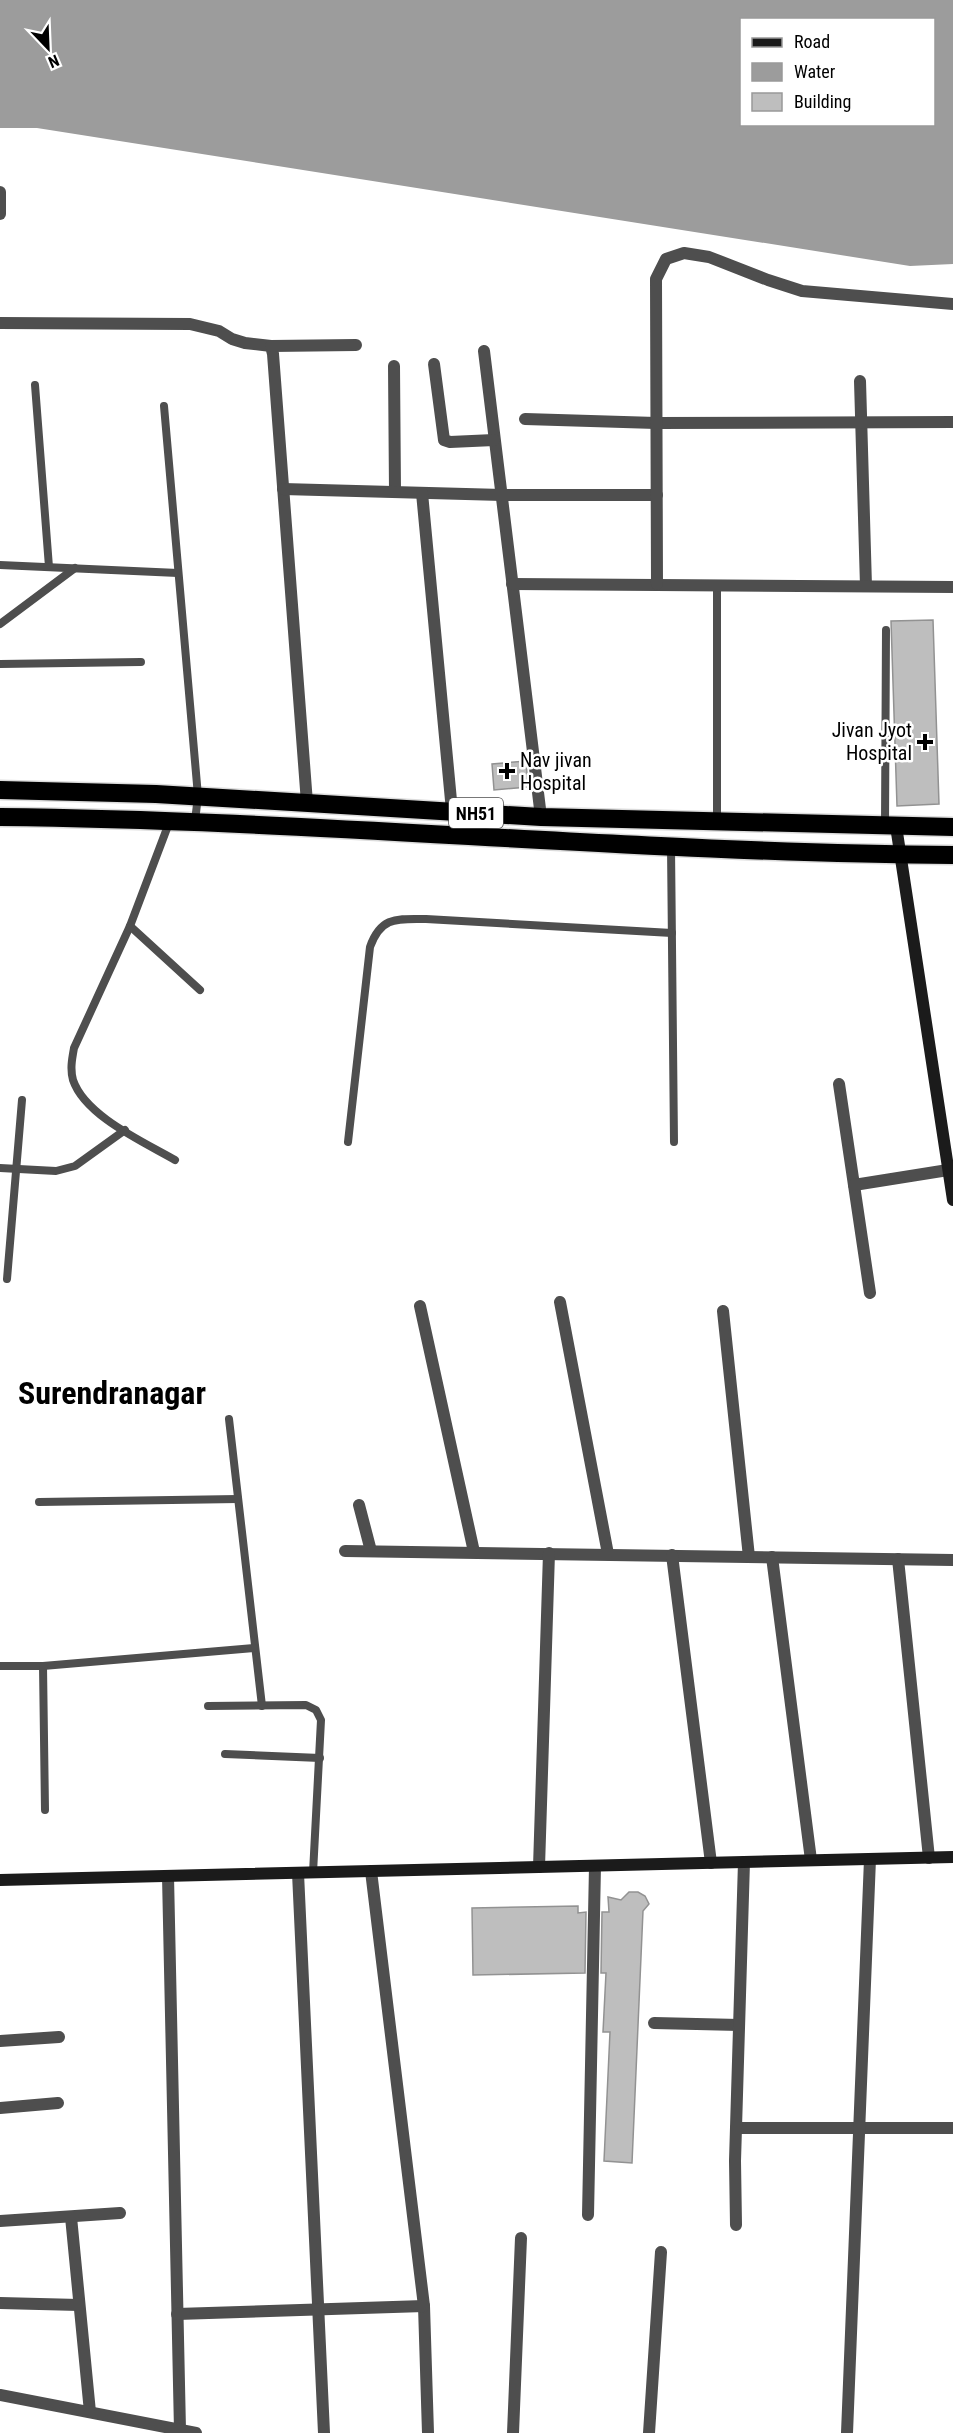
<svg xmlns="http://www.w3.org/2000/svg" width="953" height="2433" viewBox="0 0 953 2433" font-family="'Roboto Condensed',sans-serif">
<rect width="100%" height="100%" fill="#fff"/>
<!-- water -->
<path fill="#9c9c9c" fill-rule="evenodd" d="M0,0H953V264L910,266L37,128H0ZM742,20H934V124H742Z"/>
<!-- building -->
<g fill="#bebebe" stroke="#929292" stroke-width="1.5">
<path d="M933,620L939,804L897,806L891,621Z"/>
<path d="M526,761L528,787L494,790L492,764Z"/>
<path d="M629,1892H638L645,1896L649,1904L643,1911L632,2163L604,2161L610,2032H603L606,1973H601L602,1912H609L608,1897L621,1900Z"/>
<path d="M578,1906V1913L586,1912L585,1973L473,1975L472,1908Z"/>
</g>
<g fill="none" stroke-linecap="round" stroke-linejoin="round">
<defs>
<g id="highway">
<path d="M0,790L156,794L541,817L953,827"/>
<path d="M0,817C318,820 635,853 953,855"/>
</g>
</defs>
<!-- highway casing -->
<use href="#highway" stroke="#dbdbdb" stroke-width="21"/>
<!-- lane -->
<g stroke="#4e4e4e" stroke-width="8">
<path d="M35,385L49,567"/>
<path d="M164,406L198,796L195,821"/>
<path d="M0,565L178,573"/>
<path d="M717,584V820"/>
<path d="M0,624L75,568"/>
<path d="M0,664L141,662"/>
<path d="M169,823L130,926L74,1048C72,1059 70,1069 73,1080C85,1116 144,1142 175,1160"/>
<path d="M885,825L886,630"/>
<path d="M671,847L674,1142"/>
<path d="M130,926L200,990"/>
<path d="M348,1142L370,947C381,916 397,919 426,919L672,933"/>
<path d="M0,1168L56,1171L75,1166L125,1130"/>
<path d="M7,1279L22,1100"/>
<path d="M229,1419L262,1706"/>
<path d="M39,1502L238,1499"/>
<path d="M0,1666H43L254,1648"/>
<path d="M43,1666L45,1810"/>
<path d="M208,1706L306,1705L316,1710L321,1720L313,1873"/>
<path d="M225,1754L320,1758"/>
</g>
<!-- street -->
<g stroke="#4e4e4e" stroke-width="12">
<path d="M0,192V214"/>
<path d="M0,323L190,324L219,331L232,339L245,343L271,346L273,354L307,803"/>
<path d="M271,346L356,345"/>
<path d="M484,351L541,817"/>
<path d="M434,364L444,440L450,442L494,440"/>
<path d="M394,366L395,492"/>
<path d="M860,381L866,586"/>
<path d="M525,419L656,423L953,422"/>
<path d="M283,489L502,495H657"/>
<path d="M422,493L452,811"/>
<path d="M512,584L953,587"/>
<path d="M657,584L656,279L666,259L684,253L709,257L768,280L802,291L953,304"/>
<path d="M839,1084L870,1293"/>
<path d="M854,1185L948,1170"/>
<path d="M560,1302L608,1554"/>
<path d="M420,1306L474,1552"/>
<path d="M723,1311L749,1557"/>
<path d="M359,1505L371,1551"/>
<path d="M345,1551L953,1560"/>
<path d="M672,1555L711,1863"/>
<path d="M772,1557L811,1860"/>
<path d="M898,1559L929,1858"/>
<path d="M539,1867L549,1553"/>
<path d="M371,1871L424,2306L428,2433"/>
<path d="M298,1873L324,2433"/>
<path d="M168,1876L180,2430"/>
<path d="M654,2023L739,2025"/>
<path d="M0,2041L59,2037"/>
<path d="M0,2108L58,2103"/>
<path d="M736,2128H953"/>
<path d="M588,2215L595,1866"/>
<path d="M71,2217L90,2412"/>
<path d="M0,2221L120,2213"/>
<path d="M736,2225L735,2161L744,1862"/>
<path d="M0,2303L79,2305"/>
<path d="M177,2314L424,2306"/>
<path d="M0,2395L196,2433"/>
<path d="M513,2433L521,2238"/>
<path d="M649,2433L661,2252"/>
<path d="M847,2433L870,1859"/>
</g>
<!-- secondary -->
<g stroke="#1b1b1b" stroke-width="12">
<path d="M896,826L953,1200"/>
<path d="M0,1880L953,1857"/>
</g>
<!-- highway -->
<use href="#highway" stroke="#000" stroke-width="18"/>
</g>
<!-- markers -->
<g fill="#000" stroke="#fff" stroke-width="2">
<path d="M922 733h6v6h6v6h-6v6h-6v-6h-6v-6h6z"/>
<path d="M504 762h6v6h6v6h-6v6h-6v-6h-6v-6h6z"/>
</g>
<g text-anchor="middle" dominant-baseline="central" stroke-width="5" stroke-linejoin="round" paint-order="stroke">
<!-- shield labels -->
<rect fill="#fff" stroke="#4c4c4c" stroke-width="1.5" x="449" y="798" width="54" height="30" rx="4.5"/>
<g font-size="18" font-weight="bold" fill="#000">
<text x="476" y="813">NH51</text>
</g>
<!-- poi labels -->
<g font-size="20" fill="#000" stroke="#fff" text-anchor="end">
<text x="912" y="730">Jivan Jyot<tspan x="912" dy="23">Hospital</tspan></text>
<text x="520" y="760" text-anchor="start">Nav jivan<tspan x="520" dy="23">Hospital</tspan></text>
</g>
<!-- town labels -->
<g font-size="32" font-weight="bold" fill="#000" stroke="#fff">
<text x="112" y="1393">Surendranagar</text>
</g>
</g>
<!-- legend -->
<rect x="740" y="18" width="195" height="108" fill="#ffffff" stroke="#999999" stroke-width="1.5"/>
<rect x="752" y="38" width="30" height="9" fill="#1b1b1b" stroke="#999999" stroke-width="1.5"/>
<text x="794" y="48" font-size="18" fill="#000000">Road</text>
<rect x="752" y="63" width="30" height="18" fill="#9c9c9c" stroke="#999999" stroke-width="1.5"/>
<text x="794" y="78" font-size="18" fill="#000000">Water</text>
<rect x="752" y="93" width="30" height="18" fill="#bebebe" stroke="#999999" stroke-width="1.5"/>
<text x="794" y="108" font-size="18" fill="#000000">Building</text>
<!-- north arrow -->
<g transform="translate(48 48) rotate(157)" stroke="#ffffff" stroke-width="4.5" paint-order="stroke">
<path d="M0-4.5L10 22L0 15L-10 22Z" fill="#000000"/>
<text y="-9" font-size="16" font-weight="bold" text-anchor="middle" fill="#000000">N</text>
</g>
</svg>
